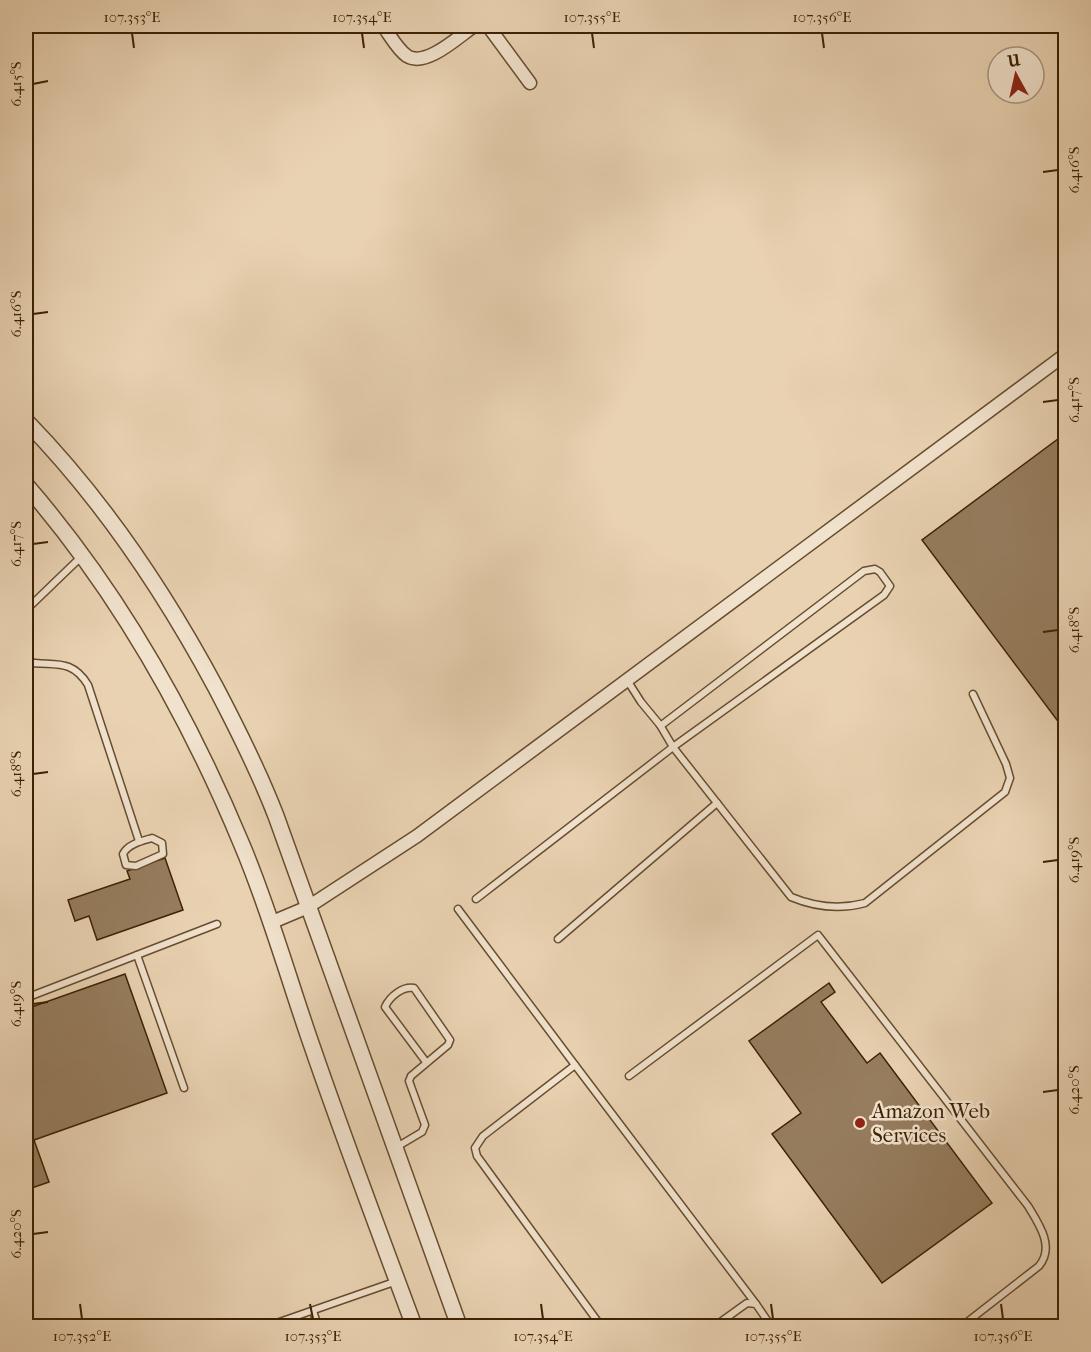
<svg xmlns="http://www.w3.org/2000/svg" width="1091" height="1352" viewBox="0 0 1091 1352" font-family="'IM FELL French Canon',serif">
<rect width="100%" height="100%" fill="#e9d2b2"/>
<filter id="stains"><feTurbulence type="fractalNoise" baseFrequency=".00333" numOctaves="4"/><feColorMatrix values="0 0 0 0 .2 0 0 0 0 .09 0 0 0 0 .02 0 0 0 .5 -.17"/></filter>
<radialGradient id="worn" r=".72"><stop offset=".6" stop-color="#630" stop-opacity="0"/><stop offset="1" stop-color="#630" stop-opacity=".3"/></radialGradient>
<!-- building -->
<g fill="#967d5e" stroke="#3c2103" stroke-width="1.5">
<path d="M1066,433V732L922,540Z"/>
<path d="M165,858L183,910L97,940L89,916L75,921L68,900L130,879L127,871Z"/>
<path d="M125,974L167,1093L34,1140L49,1182L26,1190V1009Z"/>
<path d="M829,983L835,992L821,1002L867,1063L880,1053L992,1203L882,1283L772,1134L801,1113L749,1041Z"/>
</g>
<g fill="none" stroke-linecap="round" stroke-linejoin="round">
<defs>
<g id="service">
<path d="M26,610L82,556"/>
<path d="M26,662C53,667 71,657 88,685L139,841"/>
<path d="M660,725L673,747L791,897C815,907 839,910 865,903L1005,792L1010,778L1006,764L973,694"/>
<path d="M152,838L162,843L163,854L136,866L126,865L123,854C128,844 142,841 152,838Z"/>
<path d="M476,899L673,747L884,595L890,586L880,572L875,569L864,571L663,724L660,725L641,702L627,680"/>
<path d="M458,909L575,1065L483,1136L475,1148L477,1156L601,1326"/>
<path d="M558,939L717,803"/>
<path d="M137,955L184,1088"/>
<path d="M26,998L217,924"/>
<path d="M575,1065L756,1304"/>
<path d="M629,1076L818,935L1028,1206C1039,1224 1055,1247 1039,1266L962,1326"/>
<path d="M395,1148L422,1132L425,1125L409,1081L411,1076L448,1045L450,1040L414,988C403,986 390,996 385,1007L426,1062"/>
<path d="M313,1311L318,1326"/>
<path d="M268,1326L397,1281"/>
<path d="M715,1326L747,1303L756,1304L771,1326"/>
<path d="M1059,1326L1066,1322"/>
</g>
<g id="minor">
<path d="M383,26C390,35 397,49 407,56C426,68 459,36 474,26"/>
<path d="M488,26L530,83"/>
<path d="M270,923L308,907L417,836L1066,354"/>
</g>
<g id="tertiary">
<path d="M26,421C102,499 164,591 216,688C238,730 259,772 276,816L459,1326"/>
<path d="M26,485C118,591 188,715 242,845C270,911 289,981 313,1049C345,1142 380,1234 414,1326"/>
</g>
</defs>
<!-- service casing -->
<use href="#service" stroke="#674d2f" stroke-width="9"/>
<!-- minor casing -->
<use href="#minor" stroke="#674d2f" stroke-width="15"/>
<!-- tertiary casing -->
<use href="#tertiary" stroke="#674d2f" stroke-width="18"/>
<!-- service -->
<use href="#service" stroke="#f1e2cd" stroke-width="6"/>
<!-- minor -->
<use href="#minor" stroke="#f1e2cd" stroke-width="12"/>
<!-- tertiary -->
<use href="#tertiary" stroke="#f1e2cd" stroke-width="15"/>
</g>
<!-- ticks -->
<path fill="none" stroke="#3c2103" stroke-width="2" d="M132,33L134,48M362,33L364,48M592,33L594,48M822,33L824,48M33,84L48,81M1043,172L1058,170M33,314L48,312M1043,402L1058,400M33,544L48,542M1043,632L1058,630M33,774L48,772M1043,862L1058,860M33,1004L48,1002M1043,1092L1058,1090M33,1234L48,1232M80,1304L82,1319M310,1304L313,1319M541,1304L543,1319M771,1304L773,1319M1001,1304L1003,1319"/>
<!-- markers -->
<circle fill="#8f2418" stroke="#f1e2cd" stroke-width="2" cx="860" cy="1123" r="6"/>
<g text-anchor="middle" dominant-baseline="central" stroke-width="5" stroke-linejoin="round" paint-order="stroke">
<!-- poi labels -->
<g font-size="21" fill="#3c2103" stroke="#f1e2cd" text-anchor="start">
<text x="872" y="1111">Amazon Web<tspan x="872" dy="24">Services</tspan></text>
</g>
</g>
<!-- margin -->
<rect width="1091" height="1352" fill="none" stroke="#e9d2b2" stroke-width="66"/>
<!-- north arrow -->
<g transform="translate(1016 75) rotate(352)"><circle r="28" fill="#f1e2cd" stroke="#a9957c" stroke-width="1.5"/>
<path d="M0-4.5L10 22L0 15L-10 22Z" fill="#8f2418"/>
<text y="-9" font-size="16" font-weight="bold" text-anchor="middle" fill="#3c2103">U</text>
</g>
<rect x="33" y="33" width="1025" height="1286" fill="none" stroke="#3c2103" stroke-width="2"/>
<g font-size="15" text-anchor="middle" fill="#3c2103">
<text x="132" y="22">107.353°E</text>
<text x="362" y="22">107.354°E</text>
<text x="592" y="22">107.355°E</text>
<text x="822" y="22">107.356°E</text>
<text transform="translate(16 84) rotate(-90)" y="5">6.415°S</text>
<text transform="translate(1074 170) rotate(-90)" y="5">6.416°S</text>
<text transform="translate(16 314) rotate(-90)" y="5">6.416°S</text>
<text transform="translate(1074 400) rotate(-90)" y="5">6.417°S</text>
<text transform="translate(16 544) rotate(-90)" y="5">6.417°S</text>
<text transform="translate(1074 630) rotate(-90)" y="5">6.418°S</text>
<text transform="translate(16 774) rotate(-90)" y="5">6.418°S</text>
<text transform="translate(1074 860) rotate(-90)" y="5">6.419°S</text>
<text transform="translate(16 1004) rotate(-90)" y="5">6.419°S</text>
<text transform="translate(1074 1090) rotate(-90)" y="5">6.420°S</text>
<text transform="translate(16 1234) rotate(-90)" y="5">6.420°S</text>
<text x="82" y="1341">107.352°E</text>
<text x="313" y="1341">107.353°E</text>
<text x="543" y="1341">107.354°E</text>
<text x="773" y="1341">107.355°E</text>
<text x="1003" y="1341">107.356°E</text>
</g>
<rect width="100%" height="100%" filter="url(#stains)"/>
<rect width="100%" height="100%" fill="url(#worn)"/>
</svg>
